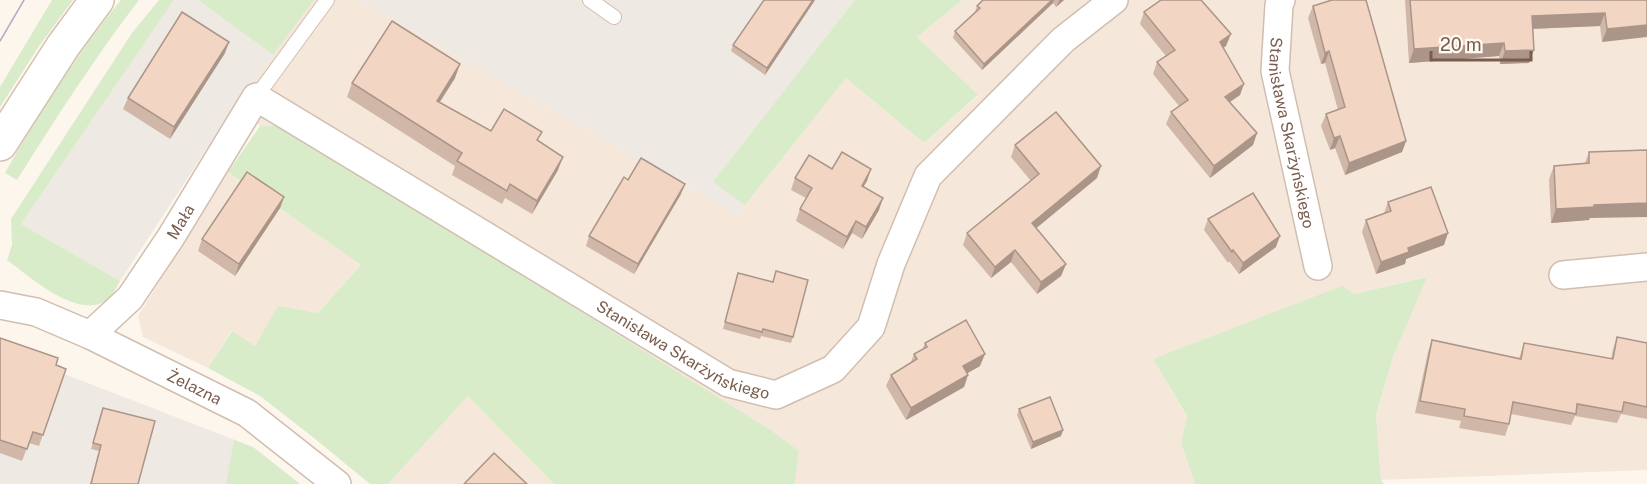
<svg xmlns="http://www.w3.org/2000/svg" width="1647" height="484" viewBox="0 0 1647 484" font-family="'Public Sans',sans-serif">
<rect width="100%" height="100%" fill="#fdf6ec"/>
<!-- residential -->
<g fill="#f5e8da">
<path d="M314,0H358L737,215L846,78L924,143L978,96L917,37L962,0H1647V470L1381,480L1376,415L1393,357L1426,277L1354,294L1153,359L1187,417L1181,443L1195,484H795L799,451L283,126H260L237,103Z"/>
<path d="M228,172L361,265L318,313L278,307L255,346L231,331L208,368L143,337L138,316Z"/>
<path d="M468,396L554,484H388Z"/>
</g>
<!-- industrial -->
<g fill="#efe9e4">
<path d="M174,0H198L273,55L237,103L120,281L21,224Z"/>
<path d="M358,0H903L846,78L737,215Z"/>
<path d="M0,351L54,370L253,447L300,484H0Z"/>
</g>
<!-- green -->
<g fill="#d8ecc9">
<path d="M52,0H73L39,46L0,107V87Z"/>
<path d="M121,0H139C95,57 56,118 17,180L5,173C39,112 77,54 121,0Z"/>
<path d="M159,0H174L21,224L120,281C117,286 114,293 110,297C83,325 29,276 7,260L12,245L11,219L132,33Z"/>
<path d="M198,0H314L273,55Z"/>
<path d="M855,0H962L917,37L978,95L924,143L846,78L745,205L713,182Z"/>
<path d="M260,126H283L769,429L799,451L795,484H554L468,396L388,484H370L314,438L260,396L208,368L232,331L255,346L278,306L318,313L361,265L228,172Z"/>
<path d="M1427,277L1393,357L1376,415L1381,480L1384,484H1195L1181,443L1187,416L1153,359L1342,286L1354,294Z"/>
<path d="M234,440L253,447L300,484H226Z"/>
</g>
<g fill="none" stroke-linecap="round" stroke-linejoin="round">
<defs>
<g id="lane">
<path d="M590,0L614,17"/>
<path d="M256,97L327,0"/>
</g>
<g id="street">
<path id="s1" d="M1281,0L1279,5L1275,71L1318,266"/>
<path d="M1563,275L1647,267"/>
<path id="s2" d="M0,305L36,312L90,335L247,413L337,484"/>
<path id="s3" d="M90,335L130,298L171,237L256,97L728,383L776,395L833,369L871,327L891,264L928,176L1063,40L1114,0"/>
</g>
<path id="secondary" d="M0,144L63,46L97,0"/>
</defs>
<!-- lane casing -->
<use href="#lane" stroke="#d1beb0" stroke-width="16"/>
<!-- street casing -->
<use href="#street" stroke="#d1beb0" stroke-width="30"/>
<!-- secondary casing -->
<use href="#secondary" stroke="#d6c0b0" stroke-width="36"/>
<!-- lane -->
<use href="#lane" stroke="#fff" stroke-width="14"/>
<!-- street -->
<use href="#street" stroke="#fff" stroke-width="27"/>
<!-- secondary -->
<use href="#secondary" stroke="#fff" stroke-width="33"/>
<!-- tram -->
<path stroke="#b9a8c9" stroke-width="1.5" d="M0,41L24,0"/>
</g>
<!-- wall -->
<g fill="#d1b7a8">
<path d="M815,0L765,75L731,51L733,45Z"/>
<path d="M983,0H1064L1056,7L1053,3L982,70L953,38L955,31L975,12L977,6Z"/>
<path d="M1405,0H1647L1602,42L1600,26L1533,29L1529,63L1500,64L1499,56L1409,63Z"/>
<path d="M1313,6L1406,141L1402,152L1345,175L1335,148L1330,150L1321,126L1326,114L1338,110L1325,63L1321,64L1308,18Z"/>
<path d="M1144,12L1226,46L1223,48L1240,95L1230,102L1257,133L1253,145L1210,178L1166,124L1171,112L1179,106L1153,74L1157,62L1166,56L1140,24Z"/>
<path d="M225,53L170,139L123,109L128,98Z"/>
<path d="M455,78L440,102L491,131L538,141L558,170L532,214L505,198L502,204L452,175L455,166L347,97L352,83Z"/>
<path d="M1015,145L1097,178L1036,228L1066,264L1061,276L1037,294L1011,262L991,278L963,245L967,233L1031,181L1011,157Z"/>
<path d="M1589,152V220L1551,223L1549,179L1554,166L1585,163Z"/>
<path d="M832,169L867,181L863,187L879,210L862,239L852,233L843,249L796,221L800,209L806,198L791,190L795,178Z"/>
<path d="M628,180L681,194L634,274L586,246L589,236Z"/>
<path d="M284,197L280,208L235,276L198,251L202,239Z"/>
<path d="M1388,202L1444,245L1406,259L1405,264L1376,274L1362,232L1366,220L1384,213Z"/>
<path d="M1208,219L1276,247L1239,274L1229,261L1228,263L1204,230Z"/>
<path d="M776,271L793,337L791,343L761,336L760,339L723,329L738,273L773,282Z"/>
<path d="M1617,337L1647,343V419L1621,414L1617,423L1575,416L1571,425L1511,414L1509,424L1505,436L1459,428L1461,421L1415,413L1428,352L1432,340L1519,359L1524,343L1611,359L1613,349Z"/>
<path d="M0,338L66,369L39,446L29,443L22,461L0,453Z"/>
<path d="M925,343L980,366L967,373L968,375L964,387L906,420L886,386L891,375L911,362L914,354L922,350Z"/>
<path d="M103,408L138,484H90L99,451L91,449Z"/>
<path d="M1019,409L1061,436L1031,449L1017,415Z"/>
</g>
<!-- shaded-wall -->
<g fill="#aa9588">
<path d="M813,0H815L765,75L767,68Z"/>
<path d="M1052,0H1054L1053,3L982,70L984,64Z"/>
<path d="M1059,0H1064L1056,7L1059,1Z"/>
<path d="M1605,13L1600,26L1527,29L1532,16Z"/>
<path d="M1647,25V37L1602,42L1607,29Z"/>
<path d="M1231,34L1226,46L1216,53L1220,42Z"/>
<path d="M229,42L225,53L170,139L174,127Z"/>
<path d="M1504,43L1499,56L1409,63L1414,49Z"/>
<path d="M1534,50L1529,63L1500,64L1505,51Z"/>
<path d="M1329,51L1325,63L1321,64L1325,53Z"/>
<path d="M460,64L455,78L432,114L437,101Z"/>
<path d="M1244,84L1240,95L1221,108L1225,97Z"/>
<path d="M1257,133L1253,145L1210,178L1214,166Z"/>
<path d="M1340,136L1335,148L1330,150L1334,138Z"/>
<path d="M1406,141L1402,152L1345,175L1349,163Z"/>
<path d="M563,157L558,170L532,214L537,201Z"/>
<path d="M1101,166L1097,178L1028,235L1032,223Z"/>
<path d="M871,169L867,181L857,197L862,186Z"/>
<path d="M685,184L681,194L634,274L638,264Z"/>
<path d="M284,197L280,208L235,276L239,264Z"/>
<path d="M883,198L879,210L862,239L866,227Z"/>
<path d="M1647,203V217L1590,218L1589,220L1551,223L1556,209L1594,205Z"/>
<path d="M856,221L852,233L843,249L847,237Z"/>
<path d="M1448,233L1444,245L1406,259L1405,264L1376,274L1381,262L1408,248Z"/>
<path d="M1280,236L1276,247L1239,274L1243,263Z"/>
<path d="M1015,250L1011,262L991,278L995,267Z"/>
<path d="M1066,264L1061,276L1037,294L1041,282Z"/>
<path d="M985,354L980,366L959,378L963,366Z"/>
<path d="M968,375L964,387L906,420L911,408Z"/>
<path d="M1063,430L1061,436L1031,449L1033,442Z"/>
</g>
<!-- building -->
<g fill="#f3d5c3" stroke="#aa9588" stroke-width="1.5">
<path d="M764,0H813L767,68L733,45Z"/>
<path d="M983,0H1052L984,64L955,31L980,8L977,6Z"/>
<path d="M1161,0H1201L1231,34L1220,42L1244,84L1225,97L1257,133L1214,166L1171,112L1188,100L1157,62L1175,50L1144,12Z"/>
<path d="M1332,0H1366L1406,141L1349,163L1340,136L1334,138L1326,114L1345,107L1329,51L1325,53L1313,6Z"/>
<path d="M1410,0H1647V25L1607,29L1605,13L1532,16L1534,50L1505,51L1504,43L1414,49Z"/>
<path d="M182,12L229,42L174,127L128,98Z"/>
<path d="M392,21L460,64L437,101L491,131L504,109L542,132L537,140L563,157L537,201L510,184L507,191L457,161L462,153L352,83Z"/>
<path d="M1056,112L1101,166L1032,223L1066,264L1041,282L1015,250L995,267L967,233L1039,174L1015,145Z"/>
<path d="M1647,150V203L1594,205V207L1556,209L1554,166L1589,163V152Z"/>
<path d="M842,152L871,169L862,186L883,198L866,227L856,221L847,237L800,209L812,188L795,178L809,155L832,169Z"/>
<path d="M641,158L685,184L638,264L589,236L624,177L628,180Z"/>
<path d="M247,172L284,197L239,264L202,239Z"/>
<path d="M1431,187L1448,233L1408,248L1409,252L1381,262L1366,220L1391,211L1388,202Z"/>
<path d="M1253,193L1280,236L1243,263L1233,250L1232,252L1208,219Z"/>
<path d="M776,271L808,280L793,337L763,329L762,332L725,322L738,273L773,282Z"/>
<path d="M966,320L985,354L963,366L968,375L911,408L891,375L917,359L914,354L927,347L925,343Z"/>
<path d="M1617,337L1647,343V407L1624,402L1622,412L1577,404L1576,414L1513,402L1509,424L1464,416L1465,409L1420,401L1432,340L1521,359L1524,343L1613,359Z"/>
<path d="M0,338L58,358L56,365L66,369L43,435L33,432L27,449L0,440Z"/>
<path d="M1050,397L1063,430L1033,442L1019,409Z"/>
<path d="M103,408L155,421L138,484H91L101,445L93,443Z"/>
<path d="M494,453L527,484H464Z"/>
</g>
<g text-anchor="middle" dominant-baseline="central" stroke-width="4.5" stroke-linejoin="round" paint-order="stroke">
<!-- street labels -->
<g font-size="16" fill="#7a5c4d" stroke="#fffaf3">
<text stroke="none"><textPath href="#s1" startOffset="135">Stanisława Skarżyńskiego</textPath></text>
<text stroke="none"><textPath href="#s3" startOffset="146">Mała</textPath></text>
<text stroke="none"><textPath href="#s3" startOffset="789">Stanisława Skarżyńskiego</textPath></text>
<text stroke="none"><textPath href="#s2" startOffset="212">Żelazna</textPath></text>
</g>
</g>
<!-- scale -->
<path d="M1431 51v9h100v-9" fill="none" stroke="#7a5c4d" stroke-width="3"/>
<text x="1440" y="51" font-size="18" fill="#7a5c4d" stroke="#fffaf3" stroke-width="4.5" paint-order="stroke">20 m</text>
</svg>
